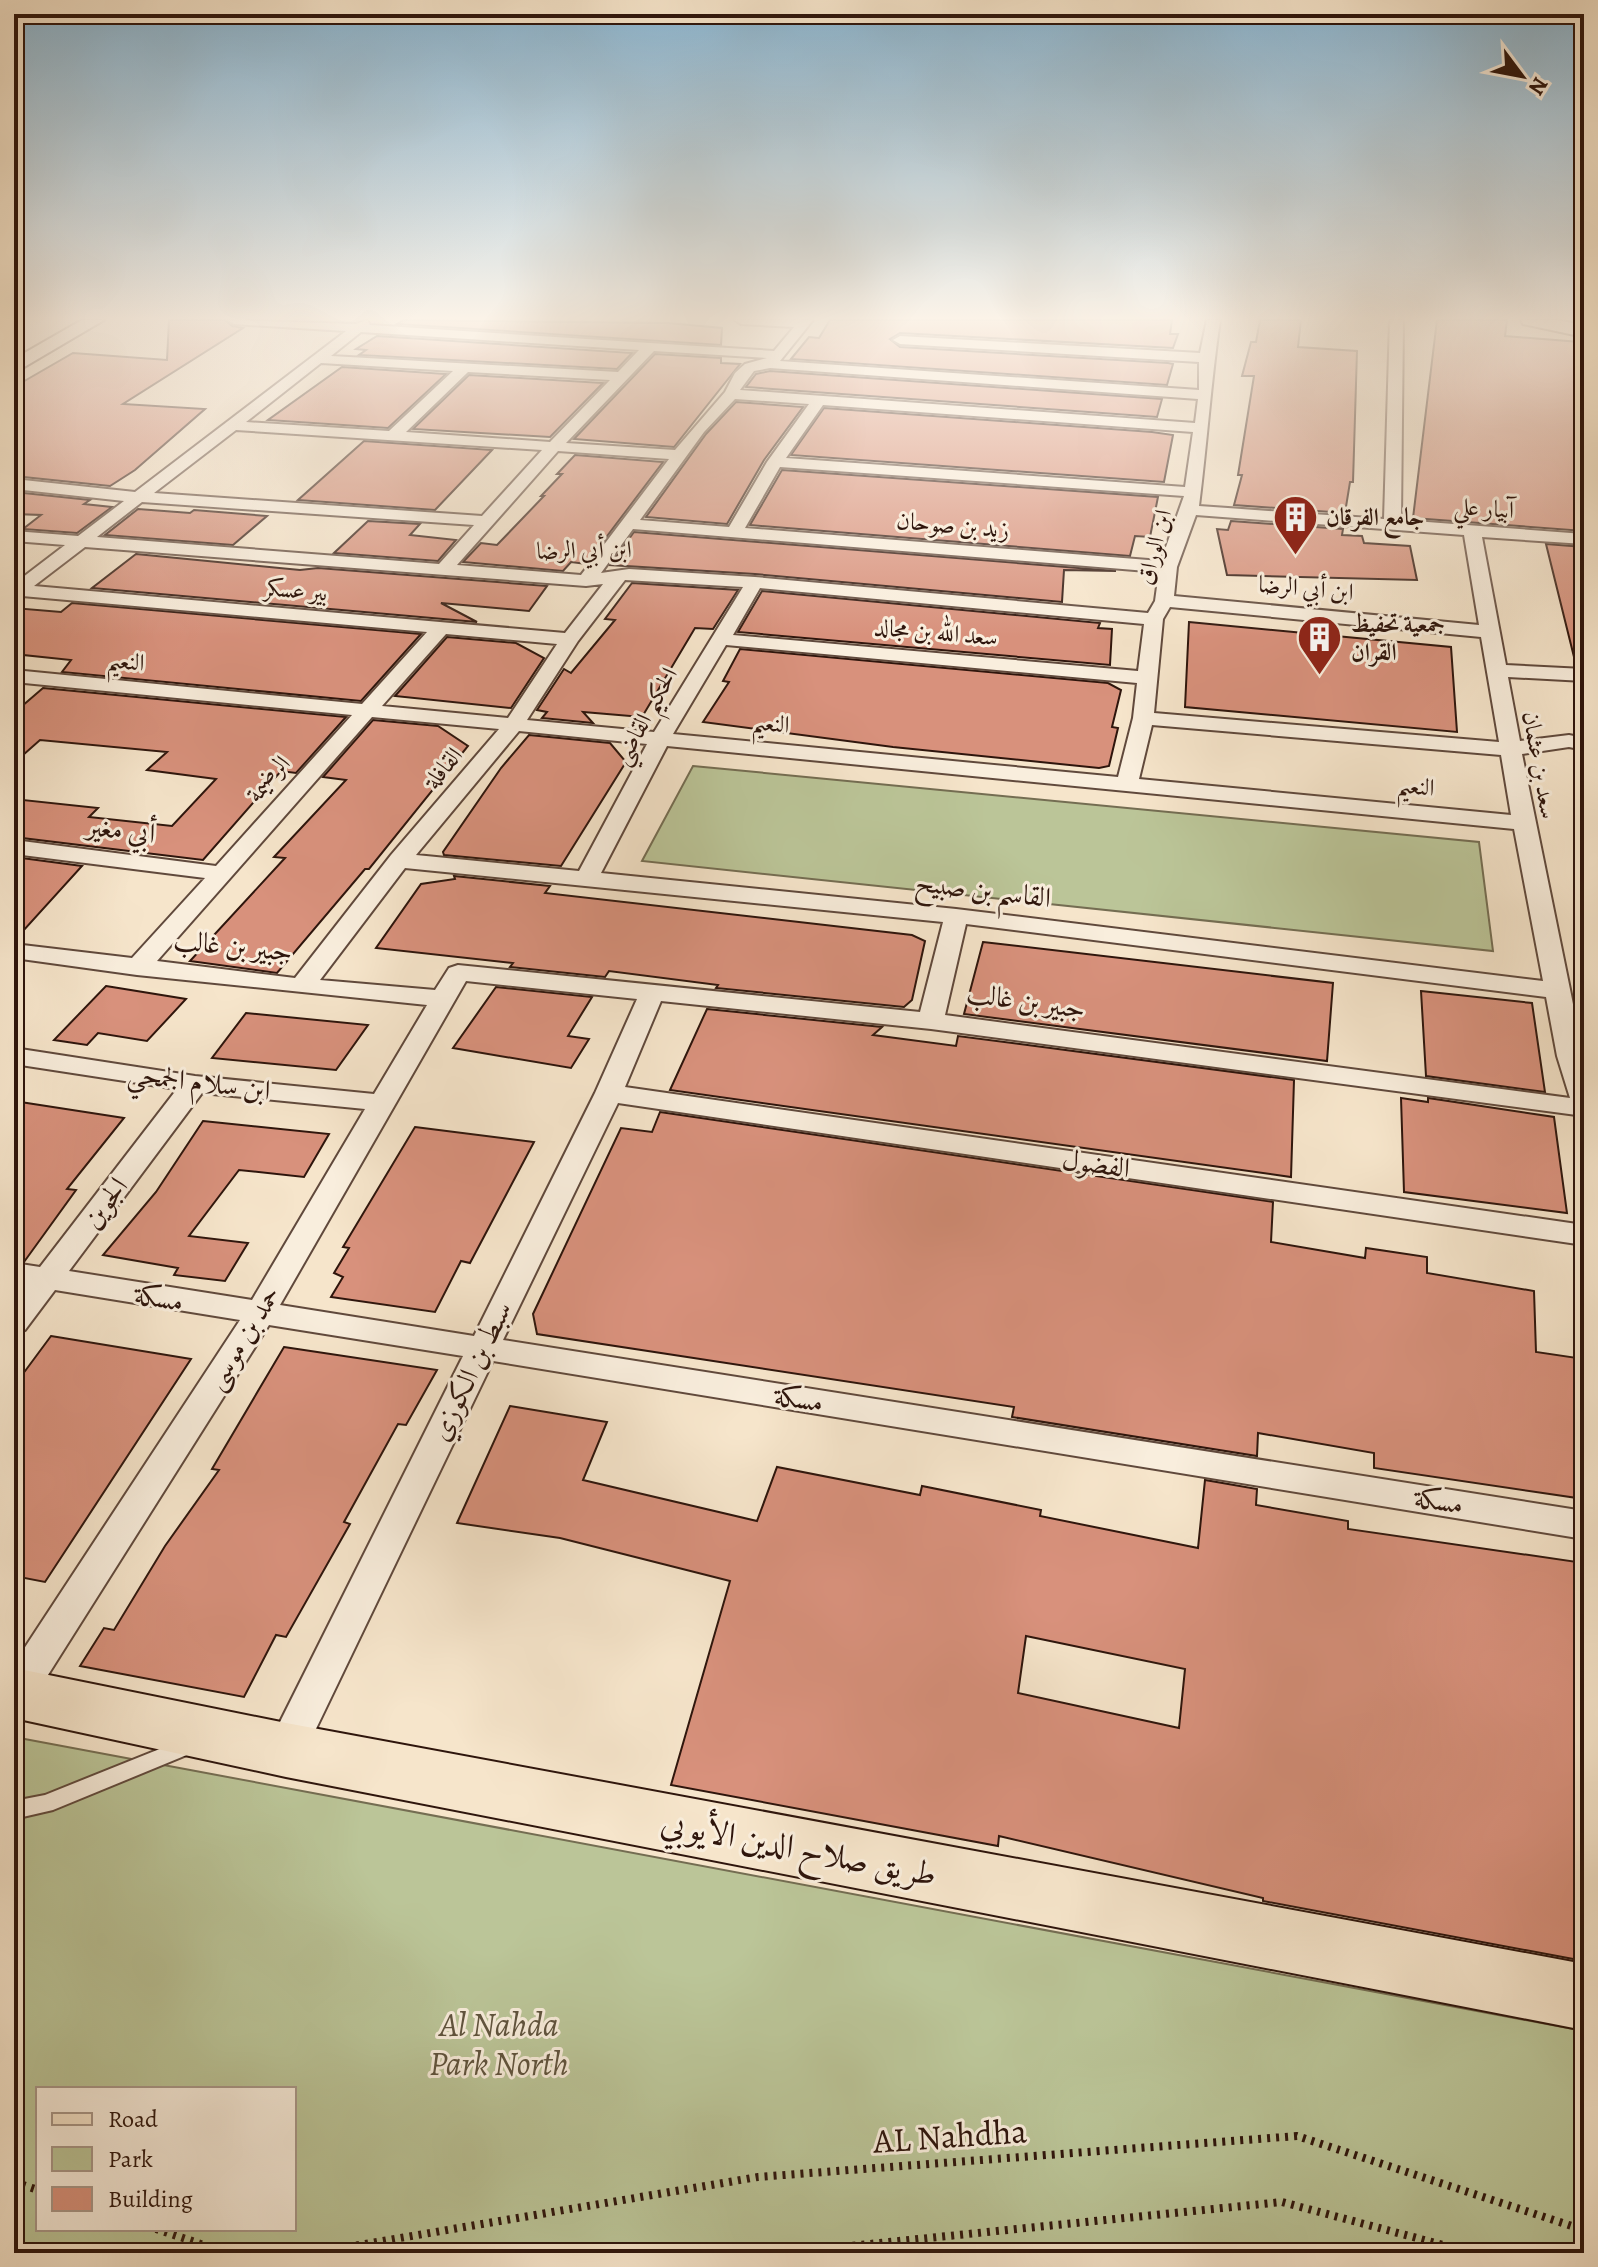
<svg xmlns="http://www.w3.org/2000/svg" width="1598" height="2267" viewBox="0 0 1598 2267" font-family="Alegreya,Amiri,serif">
<rect width="100%" height="100%" fill="#f6e5cb"/>
<filter id="stains"><feTurbulence type="fractalNoise" baseFrequency=".0025" numOctaves="4"/><feColorMatrix values="0 0 0 0 .2 0 0 0 0 .09 0 0 0 0 .02 0 0 0 .5 -.17"/></filter>
<radialGradient id="worn" r=".72"><stop offset=".6" stop-color="#630" stop-opacity="0"/><stop offset="1" stop-color="#630" stop-opacity=".3"/></radialGradient>
<!-- green -->
<g fill="#bbc598" stroke="#746d52" stroke-width="2" fill-rule="evenodd">
<path d="M693,766L1479,842L1493,951L642,861Z"/>
<path d="M14,1737L1584,2031V2253H14ZM38,2089H294V2229H38Z"/>
</g>
<!-- building -->
<g fill="#d8917c" stroke="#2e150c" stroke-width="2" fill-rule="evenodd">
<path d="M169,320H225L232,326L243,328L123,404L205,409L135,470L110,486L14,476V387L73,353L167,360Z"/>
<path d="M404,320L668,323L722,328L721,345L397,324Z"/>
<path d="M830,320H1172L1170,334H1178L1173,348L900,333L890,339L900,347L1168,363L1173,364L1167,385L791,359L809,337L819,338Z"/>
<path d="M1260,320H1301L1298,347L1357,351L1353,482H1350L1345,513L1234,505L1242,475H1238L1254,376H1242L1251,342H1256Z"/>
<path d="M1437,320H1507L1505,336L1580,342L1584,369V531L1413,518Z"/>
<path d="M377,336L632,353L617,369L359,355L366,350L356,349Z"/>
<path d="M655,354L721,358V363L740,364L674,447L574,439Z"/>
<path d="M342,367L446,374L388,428L268,420Z"/>
<path d="M770,371L1162,399L1157,417L746,387L756,374Z"/>
<path d="M469,375L603,383L550,437L413,429Z"/>
<path d="M736,402L803,407L764,460L727,524L646,517L706,434Z"/>
<path d="M824,408L1152,432L1173,435L1164,482L791,455Z"/>
<path d="M364,441L492,450L435,510L298,500Z"/>
<path d="M575,455L663,462L586,564L571,562L563,571L463,562L481,543L497,545L544,496H541L562,474H557Z"/>
<path d="M782,470L1158,497L1150,537L1135,536L1130,556L750,525Z"/>
<path d="M14,492L90,500L84,504L112,507L77,533L23,529L41,515L14,514Z"/>
<path d="M138,509L190,513L194,510L267,516L233,545L105,535Z"/>
<path d="M368,521L420,524L410,535L456,540L438,561L334,553Z"/>
<path d="M1231,521L1343,529L1342,535L1362,536L1364,543L1410,546L1417,580L1227,575L1217,529L1228,530Z"/>
<path d="M634,532L1116,571L1064,570L1062,602L755,574L610,565Z"/>
<path d="M1546,544L1584,547V656L1574,657Z"/>
<path d="M136,554L300,570L318,568L547,586L529,611L441,603L477,622L92,588Z"/>
<path d="M632,583L738,590L713,629L695,628L642,717L583,712L593,723L542,718L547,712L537,710L564,669L571,673L615,620L605,619Z"/>
<path d="M762,591L1100,623L1098,628L1112,629L1110,665L738,632Z"/>
<path d="M72,603L421,634L361,701L62,672L71,660L14,654V608L61,612Z"/>
<path d="M1189,622L1451,647L1457,732L1185,707Z"/>
<path d="M447,637L516,643L544,658L511,708L395,696Z"/>
<path d="M740,649L1108,683L1121,690L1112,727L1118,728L1109,766L1099,768L893,747L703,722L729,682L723,681Z"/>
<path d="M43,688L346,717L296,773L281,771L203,860L14,837V799L98,808L89,817L172,826L216,779L147,770L167,752L40,740L14,763V713Z"/>
<path d="M373,720L438,726L468,746L369,869H365L277,973L190,961L285,858L274,857L346,780L323,777Z"/>
<path d="M529,735L610,743L626,762L561,866L444,855L443,852L501,768Z"/>
<path d="M14,857L82,866L14,941Z"/>
<path d="M454,876L550,886L545,893L912,935L925,941L912,1000L904,1007L716,988L718,985L609,971L605,977L510,967L513,963L376,948L421,884L455,879Z"/>
<path d="M983,942L1333,983L1327,1061L964,1014Z"/>
<path d="M106,986L186,999L147,1041L98,1033L87,1045L54,1040Z"/>
<path d="M496,987L592,997L568,1036L589,1039L571,1068L453,1048Z"/>
<path d="M1421,991L1532,1003L1545,1092L1426,1076Z"/>
<path d="M707,1009L882,1027L873,1035L956,1046L958,1036L1294,1080L1291,1177L670,1090Z"/>
<path d="M246,1013L368,1025L336,1070L212,1058Z"/>
<path d="M1401,1098L1428,1102V1098L1554,1117L1567,1213L1404,1192Z"/>
<path d="M14,1101L124,1118L67,1189L76,1190L24,1262L14,1260Z"/>
<path d="M660,1112L1273,1202L1271,1242L1365,1258L1366,1248L1427,1257V1273L1534,1291L1536,1352L1584,1359V1499L1374,1468V1453L1258,1433L1257,1456L1012,1417L1014,1407L537,1334L533,1314L621,1128L652,1132Z"/>
<path d="M203,1121L329,1134L304,1177L239,1170L189,1236L248,1243L225,1281L174,1275L178,1268L103,1255L156,1192Z"/>
<path d="M415,1127L534,1142L470,1263L461,1261L435,1312L331,1297L343,1277L334,1273L349,1248L343,1247Z"/>
<path d="M51,1336L191,1359L45,1582L14,1576V1386Z"/>
<path d="M284,1347L437,1370L406,1425L398,1424L344,1522L350,1524L286,1637L276,1635L244,1697L80,1666L104,1628L114,1630L165,1546L219,1470L212,1469Z"/>
<path d="M510,1406L607,1422L583,1480L757,1521L777,1467L920,1495L922,1486L1041,1510L1040,1516L1198,1548L1205,1480L1257,1489L1256,1505L1348,1521V1529L1584,1563V1961L1263,1901V1898L999,1836L998,1846L671,1785L730,1581L560,1538L457,1523ZM1026,1636L1185,1669L1179,1728L1018,1693Z"/>
</g>
<g fill="none" stroke-linecap="round" stroke-linejoin="round">
<defs>
<path id="lane" d="M187,1738L194,1740L197,1746L194,1752L53,1810L14,1819V1801L45,1795Z"/>
<path id="street" d="M228,320L356,324L367,320L370,325L774,351L794,327L741,324L735,320H813L780,361L1199,390V362L900,344L893,340L900,336L1200,353L1207,320H1220C1211,381 1207,444 1199,506L1384,519L1390,320H1403L1401,520L1584,534V544L1482,537L1506,665L1584,669V681L1508,677L1520,741L1569,735L1584,738V750L1569,747L1522,754L1584,1058V1116L931,1029L661,1001L625,1087L1584,1225V1245L618,1103L503,1340L1584,1511V1539L493,1361L300,1762L286,1767L272,1762L266,1750L463,1356L269,1325L29,1705L14,1710V1664L240,1320L55,1290L25,1330L14,1333V1300L25,1285L14,1283V1263L40,1267L177,1089L14,1064V1048L195,1076L374,1094L427,1005L137,975L14,958V944L132,958L205,878L14,854V840L216,866L352,715L14,682V670L362,704L427,632L22,596L14,598V584L65,545L14,541V531L78,536L124,501L14,489V479L135,492L346,331L234,324ZM361,332L639,350L618,372L331,356ZM654,351L767,358L745,364L735,373L725,392L675,450L566,443ZM321,363L453,371L389,431L246,422ZM770,368L1198,399L1195,423L740,390L754,371ZM468,372L610,380L550,442L406,432ZM735,399L809,404L767,462L729,527L640,520L704,432ZM823,405L1193,432L1185,487L786,458ZM236,430L542,450L482,516L154,493ZM558,451L669,459L581,575L457,565ZM780,467L1184,496L1161,561L745,528ZM142,502L474,525L439,564L97,537ZM1196,515L1464,535L1479,625L1174,596L1177,567ZM633,529L1159,572L1155,601L1148,613L755,577L629,569L601,573ZM85,547L586,586L603,584L565,633L34,586ZM625,580L743,587L654,732L527,720L578,641ZM760,588L1144,624L1138,671L733,635ZM1170,607L1481,637L1499,742L1154,713L1163,619ZM446,634L557,644L508,718L382,706ZM726,645L1137,683L1133,718L1118,777L673,734ZM372,717L499,729L391,855L295,978L157,961ZM1152,725L1501,755L1511,815L1139,779ZM519,731L647,744L579,871L416,855ZM667,746L1514,829L1543,981L956,909L601,873ZM405,868L943,922L920,1012L458,965L449,968L435,990L320,980ZM966,924L1546,997L1557,1056L1570,1098L945,1015ZM466,981L637,999L595,1093L474,1336L280,1305ZM202,1093L365,1109L252,1300L69,1271Z"/>
<g id="secondary">
<path d="M82,320H104L14,373V359Z"/>
<path d="M1521,320H1556L1584,325V337L1523,324Z"/>
</g>
<path id="primary" d="M14,1668L286,1723L1584,1964V2030L286,1777L14,1718Z"/>
</defs>
<!-- lane casing -->
<use href="#lane" stroke="#60493c" stroke-width="4"/>
<!-- street casing -->
<use href="#street" stroke="#60493c" stroke-width="4"/>
<!-- secondary casing -->
<use href="#secondary" stroke="#2e150c" stroke-width="4"/>
<!-- primary casing -->
<use href="#primary" stroke="#2e150c" stroke-width="4"/>
<!-- path -->
<g stroke="#2e150c" stroke-width="8" stroke-dasharray="3 6" stroke-linecap="butt">
<path d="M14,2182L38,2190"/>
<path d="M156,2229L228,2253"/>
<path d="M312,2253L758,2177L1297,2136L1584,2230"/>
<path d="M781,2253L1282,2202L1473,2253"/>
</g>
<!-- lane -->
<use href="#lane" fill="#f9eedd" fill-rule="evenodd"/>
<!-- street -->
<use href="#street" fill="#f9eedd" fill-rule="evenodd"/>
<!-- secondary -->
<use href="#secondary" fill="#f9eedd" fill-rule="evenodd"/>
<!-- primary -->
<use href="#primary" fill="#f6e5cb" fill-rule="evenodd"/>
</g>
<!-- sky -->
<linearGradient id="sky" x2="0" y2="1"><stop stop-color="#8ab8d6"/><stop offset="0.5" stop-color="#fbf3e8"/><stop offset="1" stop-color="#fbf3e8" stop-opacity="0"/></linearGradient>
<rect width="1598" height="637" fill="url(#sky)"/>
<!-- icons -->
<defs>
<symbol id="building-pin" viewBox="-11 -11 22 30"><path d="M0 17L-7.5 6A9.5 9.5 0 1 1 7.5 6Z" fill="#8f2418" stroke="#f9eedd"/><path d="M-4-6H4V6H1V3H-1V6H-4ZM-2.5-4.3h1.7v1.8h-1.7ZM.8-4.3h1.7v1.8H.8ZM-2.5-1h1.7V.8h-1.7ZM.8-1h1.7V.8H.8Z" fill="#fff"/></symbol>
</defs>
<g fill-rule="evenodd">
<use href="#building-pin" x="1270" y="492" width="51" height="69"/>
<use href="#building-pin" x="1294" y="612" width="51" height="69"/>
</g>
<g text-anchor="middle" dominant-baseline="central" stroke-width="6" stroke-linejoin="round" paint-order="stroke">
<!-- far-street labels -->
<g font-size="24" fill="#2e150c" stroke="#f9eedd">
<text transform="translate(1484 508) rotate(4)">آبيار علي</text>
<text transform="translate(953 525) rotate(5)">زيد بن صوحان</text>
<text transform="translate(1154 547) rotate(-75)">ابن الوراق</text>
<text transform="translate(584 550) rotate(-1)">ابن أبي الرضا</text>
<text transform="translate(1306 588) rotate(5)">ابن أبي الرضا</text>
<text transform="translate(296 590) rotate(5)">بير عسكر</text>
<text transform="translate(936 632) rotate(5)">سعد الله بن مجالد</text>
<text transform="translate(126 661) rotate(6)">النعيم</text>
<text transform="translate(645 716) rotate(-61)">الحكيم القاضي</text>
<text transform="translate(771 723) rotate(6)">النعيم</text>
<text transform="translate(1540 765) rotate(80)">سعد بن عثمان</text>
<text transform="translate(443 768) rotate(-50)">القافلة</text>
<text transform="translate(268 779) rotate(-49)">الرضيمة</text>
<text transform="translate(1416 786) rotate(6)">النعيم</text>
</g>
<!-- far-poi labels -->
<g font-size="24" font-weight="bold" fill="#2e150c" stroke="#f9eedd" text-anchor="start">
<text x="1326" y="517">جامع الفرقان</text>
<text x="1351" y="624">جمعية تحفيظ<tspan x="1351" dy="28">القران</tspan></text>
</g>
<!-- street labels -->
<g font-size="28" fill="#2e150c" stroke="#f9eedd">
<text transform="translate(121 830) rotate(7)">أبي مغير</text>
<text transform="translate(983 890) rotate(7)">القاسم بن صبيح</text>
<text transform="translate(233 946) rotate(6)">جبير بن غالب</text>
<text transform="translate(1026 1001) rotate(8)">جبير بن غالب</text>
<text transform="translate(199 1082) rotate(7)">ابن سلام الجمحي</text>
<text transform="translate(1096 1164) rotate(8)">الفضول</text>
<text transform="translate(105 1203) rotate(-53)">الجوين</text>
<text transform="translate(159 1298) rotate(10)">مسكة</text>
<text transform="translate(243 1338) rotate(-58)">حمد بن موسى</text>
<text transform="translate(471 1371) rotate(-64)">سبط بن الكوزي</text>
<text transform="translate(799 1399) rotate(9)">مسكة</text>
<text transform="translate(1439 1501) rotate(9)">مسكة</text>
</g>
<!-- near-street labels -->
<g font-size="34" fill="#2e150c" stroke="#f9eedd">
<text transform="translate(799 1848) rotate(11)">طريق صلاح الدين الأيوبي</text>
<text transform="translate(950 2136) rotate(-4)">AL Nahdha</text>
</g>
<!-- near-park labels -->
<g font-size="34" font-style="italic" fill="#5f533d" stroke="#f9eedd">
<text x="499" y="2024">Al Nahda<tspan x="499" dy="39">Park North</tspan></text>
</g>
</g>
<!-- margin -->
<rect width="1598" height="2267" fill="none" stroke="#f6e5cb" stroke-width="48"/>
<rect x="16" y="16" width="1566" height="2235" fill="none" stroke="#2e150c" stroke-width="4"/>
<rect x="24" y="24" width="1550" height="2219" fill="none" stroke="#2e150c" stroke-width="2"/>
<!-- legend -->
<rect x="36" y="2087" width="260" height="144" fill="#f9eedd" stroke="#a89789" stroke-width="2"/>
<rect x="52" y="2113" width="40" height="12" fill="#f6e5cb" stroke="#a89789" stroke-width="2"/>
<text x="108" y="2127" font-size="24" fill="#2e150c">Road</text>
<rect x="52" y="2147" width="40" height="24" fill="#bbc598" stroke="#a89789" stroke-width="2"/>
<text x="108" y="2167" font-size="24" fill="#2e150c">Park</text>
<rect x="52" y="2187" width="40" height="24" fill="#d8917c" stroke="#a89789" stroke-width="2"/>
<text x="108" y="2207" font-size="24" fill="#2e150c">Building</text>
<!-- north arrow -->
<g transform="translate(1522 76) rotate(122)" stroke="#f9eedd" stroke-width="6" paint-order="stroke">
<path d="M0-6L14 30L0 20L-14 30Z" fill="#2e150c"/>
<text y="-12" font-size="22" font-weight="bold" text-anchor="middle" fill="#2e150c">N</text>
</g>
<rect width="100%" height="100%" filter="url(#stains)"/>
<rect width="100%" height="100%" fill="url(#worn)"/>
</svg>
